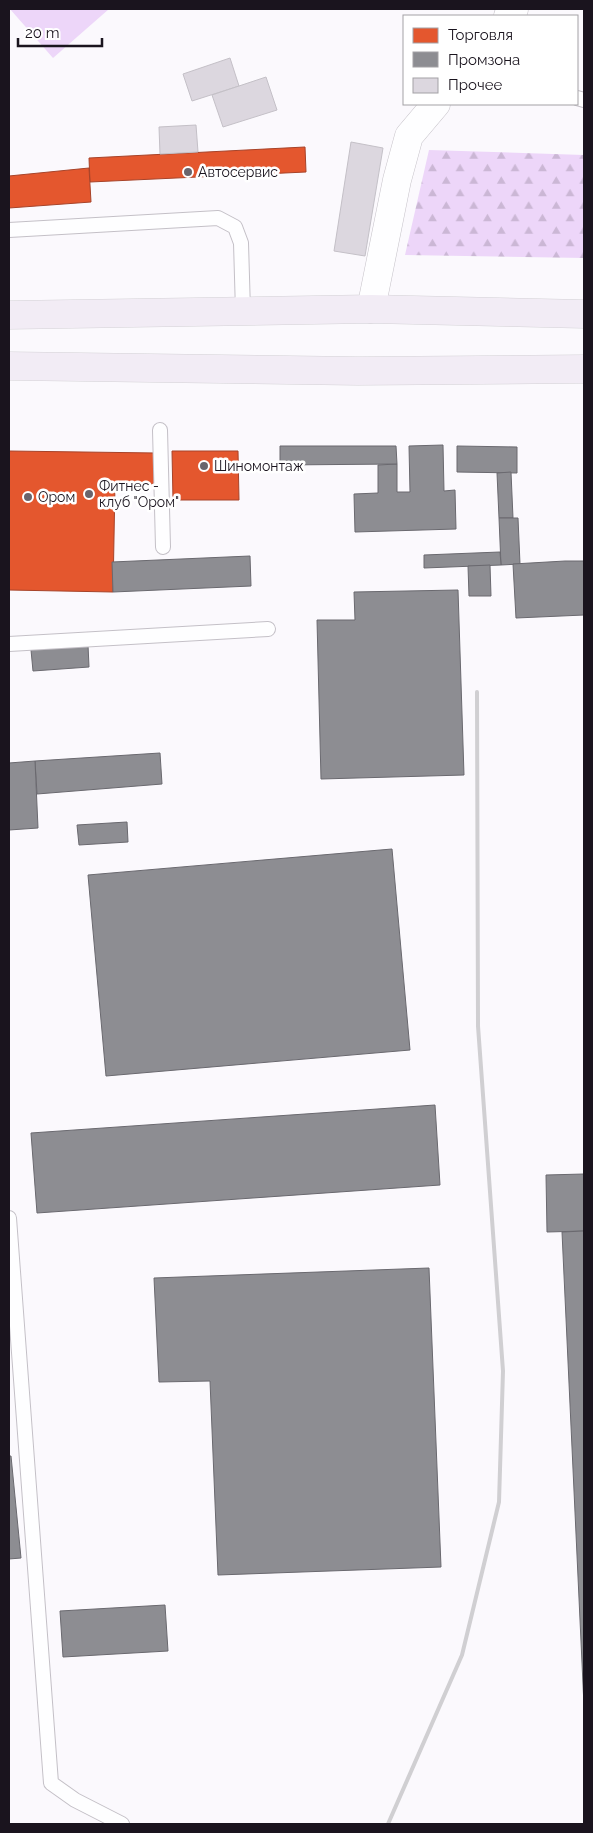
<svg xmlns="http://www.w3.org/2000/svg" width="593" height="1833" viewBox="0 0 593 1833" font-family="Raleway,sans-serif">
<defs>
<pattern id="forest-firs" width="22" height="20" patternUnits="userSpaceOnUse" patternTransform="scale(1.25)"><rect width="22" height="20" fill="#edd6f9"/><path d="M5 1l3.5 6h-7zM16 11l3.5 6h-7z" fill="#cbb7d5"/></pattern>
</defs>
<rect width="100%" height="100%" fill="#fbf9fd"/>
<!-- grass -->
<path fill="#edd6f9" d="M10,9H109L53,58Z"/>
<!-- forest -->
<path fill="url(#forest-firs)" d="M429,150L584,155V258L405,255Z"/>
<!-- shops -->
<g fill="#e4572e" stroke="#a74329">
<path d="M305,147L306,172L90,182L89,158Z"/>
<path d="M89,168L91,202L9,208V176Z"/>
<path d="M9,451L156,453V484H115L113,592L9,590Z"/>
<path d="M172,451H238L239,500H173Z"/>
</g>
<!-- industry -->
<g fill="#8d8d92" stroke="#6a696f">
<path d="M443,445L444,491L455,490L456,529L355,532L354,494L378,493V465L397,464V492H410L409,446Z"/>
<path d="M280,446H396L397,464L280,465Z"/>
<path d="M457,446L517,447V473L457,472Z"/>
<path d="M511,472L513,518H499L497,473Z"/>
<path d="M499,518H518L520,564L501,565Z"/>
<path d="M500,552L501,565L424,568V555Z"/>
<path d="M250,556L251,586L113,592L112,562Z"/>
<path d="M565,561H584V615L516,618L513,564Z"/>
<path d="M490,565L491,596H469L468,566Z"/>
<path d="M458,590L464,775L321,779L317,620H355L354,592Z"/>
<path d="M88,645L89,667L33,671L31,650Z"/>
<path d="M160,753L162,784L37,794L35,761Z"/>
<path d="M35,761L38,828L9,830V763Z"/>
<path d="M127,822L128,842L79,845L77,825Z"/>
<path d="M392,849L410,1050L106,1076L88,875Z"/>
<path d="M435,1105L440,1185L37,1213L31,1133Z"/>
<path d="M584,1174V1231L547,1232L546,1175Z"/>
<path d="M584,1231V1706L562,1232Z"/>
<path d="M429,1268L441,1567L218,1575L210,1381L159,1382L154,1278Z"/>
<path d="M9,1456H11L21,1558L9,1559Z"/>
<path d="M165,1605L168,1651L63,1657L60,1611Z"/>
</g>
<!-- building -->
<g fill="#dcd7df" stroke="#c4c0c7">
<path d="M230,58L239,86L192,101L183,74Z"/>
<path d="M266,77L277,110L223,127L212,95Z"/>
<path d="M196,125L198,152L160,154L159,127Z"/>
<path d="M351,142L383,148L365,256L334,251Z"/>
</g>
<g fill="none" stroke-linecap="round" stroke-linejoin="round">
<defs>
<g id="service">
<path d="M577,98L584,100"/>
<path d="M9,230L218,218L235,227L241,243L243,311"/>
<path d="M160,430L163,547"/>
<path d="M9,644L268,629"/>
<path d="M9,1218L51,1783L75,1800L122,1824"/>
</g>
<g id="minor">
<path d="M508,16L514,9"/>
<path d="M371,309L397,180L409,136L436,104"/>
</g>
<g id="primary">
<path d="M9,315L371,309L584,314"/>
<path d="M9,366L358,371L584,369"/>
</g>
</defs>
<!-- service casing -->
<use href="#service" stroke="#c4c0c7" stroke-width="16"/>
<!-- minor casing -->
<use href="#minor" stroke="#c4c0c7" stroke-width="29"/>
<!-- primary casing -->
<use href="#primary" stroke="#d4d2d6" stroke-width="29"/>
<!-- service -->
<use href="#service" stroke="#fefeff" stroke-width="14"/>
<!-- minor -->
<use href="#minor" stroke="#fefeff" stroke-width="28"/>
<!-- primary -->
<use href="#primary" stroke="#f2ecf5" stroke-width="28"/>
<!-- rail -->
<path stroke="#d0cfd2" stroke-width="4" d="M388,1824L462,1655L499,1502L503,1371L478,1026L477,692"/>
</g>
<!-- markers -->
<g fill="#69646c" stroke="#fff" stroke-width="2">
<circle cx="188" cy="172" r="5"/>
<circle cx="204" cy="466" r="5"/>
<circle cx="89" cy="494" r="5"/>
<circle cx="28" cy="497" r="5"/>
</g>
<g text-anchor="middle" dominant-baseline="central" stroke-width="5" stroke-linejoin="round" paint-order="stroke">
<!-- poi labels -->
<g font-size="14" fill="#1a141e" stroke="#fff" text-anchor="start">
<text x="198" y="172">Автосервис</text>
<text x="214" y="466">Шиномонтаж</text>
<text x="99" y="486">Фитнес -<tspan x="99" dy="16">клуб "Ором"</tspan></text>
<text x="38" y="497">Ором</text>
</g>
</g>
<!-- border -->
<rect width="593" height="1833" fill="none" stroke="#1a141e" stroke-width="20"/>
<!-- legend -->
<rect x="403" y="15" width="175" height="90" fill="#ffffff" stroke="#a3a1a5"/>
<rect x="413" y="28" width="25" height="15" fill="#e4572e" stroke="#a3a1a5"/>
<text x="448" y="40" font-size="15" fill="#1a141e">Торговля</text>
<rect x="413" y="52" width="25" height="15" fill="#8d8d92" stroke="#a3a1a5"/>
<text x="448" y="65" font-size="15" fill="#1a141e">Промзона</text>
<rect x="413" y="78" width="25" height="15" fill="#dcd7df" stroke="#a3a1a5"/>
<text x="448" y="90" font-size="15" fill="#1a141e">Прочее</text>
<!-- scale -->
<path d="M18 38v8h84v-8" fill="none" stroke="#1a141e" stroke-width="2.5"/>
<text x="25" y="38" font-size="15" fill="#1a141e" stroke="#ffffff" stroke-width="4" paint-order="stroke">20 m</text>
</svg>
